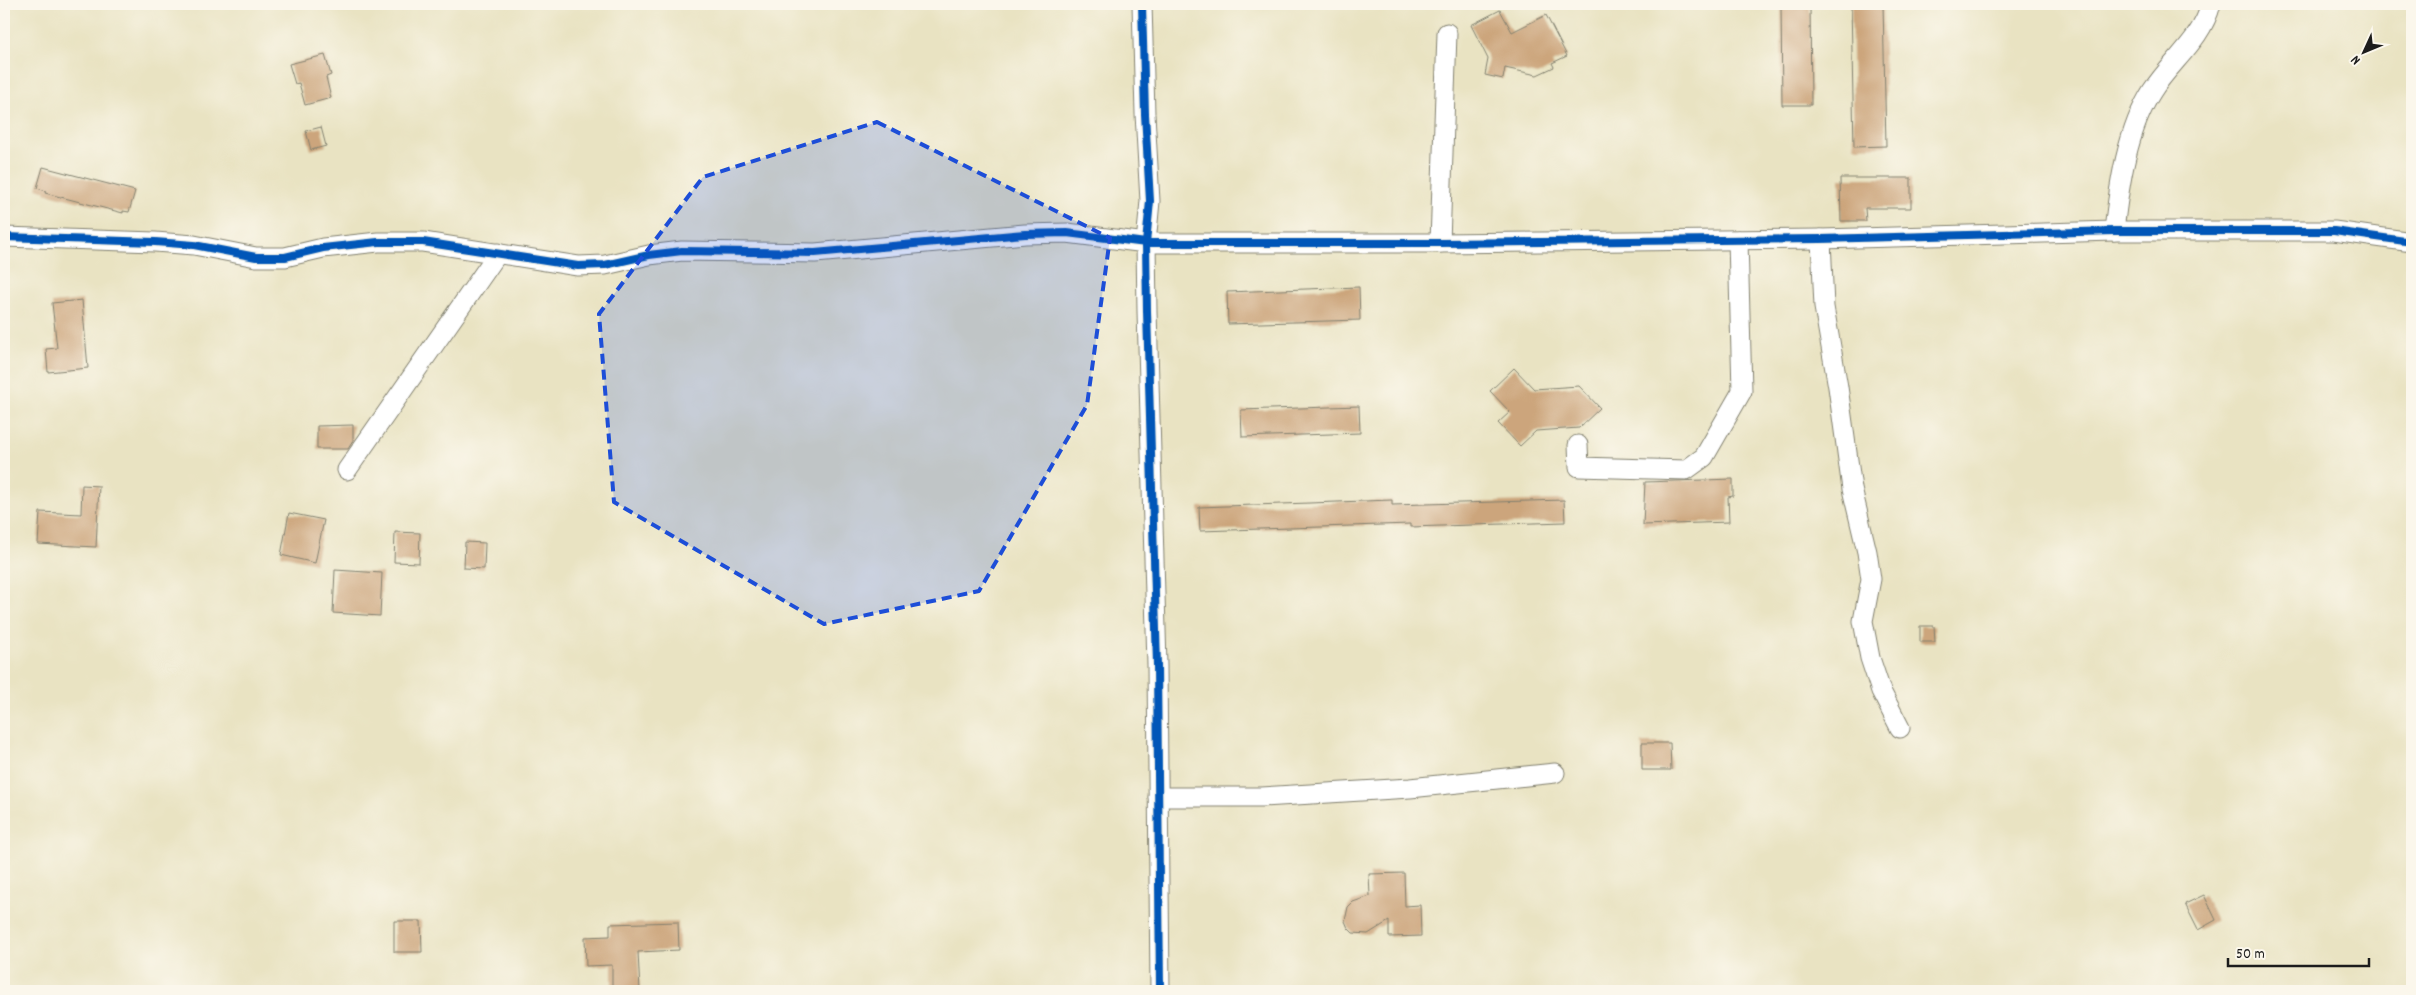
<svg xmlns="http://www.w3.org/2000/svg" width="2416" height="995" viewBox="0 0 2416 995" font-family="Dekko,sans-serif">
<rect width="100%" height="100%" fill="#fbf7ec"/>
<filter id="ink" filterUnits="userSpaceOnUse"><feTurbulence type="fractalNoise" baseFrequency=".02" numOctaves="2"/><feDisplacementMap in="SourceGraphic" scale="10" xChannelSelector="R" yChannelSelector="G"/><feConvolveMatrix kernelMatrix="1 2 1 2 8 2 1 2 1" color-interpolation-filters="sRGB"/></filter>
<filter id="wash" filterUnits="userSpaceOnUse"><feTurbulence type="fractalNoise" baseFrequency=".0096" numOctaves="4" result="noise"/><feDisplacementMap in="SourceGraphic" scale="20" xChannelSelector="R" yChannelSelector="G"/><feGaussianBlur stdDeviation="1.12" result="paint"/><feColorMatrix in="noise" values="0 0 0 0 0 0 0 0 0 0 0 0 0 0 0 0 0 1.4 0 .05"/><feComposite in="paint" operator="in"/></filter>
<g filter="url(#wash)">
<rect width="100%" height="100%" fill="#e9e3c2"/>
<g id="blocks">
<!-- building -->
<g fill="#cca57b">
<path d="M1781,4H1810L1811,105H1782Z"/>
<path d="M1851,4H1883L1886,146L1854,147Z"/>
<path d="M1500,10L1512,32L1546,15L1567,56L1552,63L1554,67L1537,75L1505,68L1503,79L1485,75L1488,59L1471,25Z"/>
<path d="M325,55L331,75L326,77L331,98L305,105L299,83L295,84L289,64Z"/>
<path d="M321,127L326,146L311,150L306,131Z"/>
<path d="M43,167L135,191L129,212L123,211V213L45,193L46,191L37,188Z"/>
<path d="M1840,178H1911V208H1865L1866,221H1841Z"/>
<path d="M1359,287L1360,320L1228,324L1227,292Z"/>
<path d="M82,300L88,368L48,372L46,349L57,348L52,303Z"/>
<path d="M1514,368L1534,389L1579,386L1600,408L1579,428L1536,431L1520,446L1498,423L1510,412L1490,391Z"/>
<path d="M1359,406L1360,433L1242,437L1241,410Z"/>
<path d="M353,425V441L348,449H317V426Z"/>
<path d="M1733,479V496L1728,497L1729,522L1643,525L1645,482Z"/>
<path d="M82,485L99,486L96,547L38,544L40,512L81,514Z"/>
<path d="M1392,500V505L1564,500L1565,522L1410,527V524L1200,531L1199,507Z"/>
<path d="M289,513L324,520L315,563L281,555Z"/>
<path d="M395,532L420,533L419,563L394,562Z"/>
<path d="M465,542L485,543L484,569L464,568Z"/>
<path d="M335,570L382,573L380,616L333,613Z"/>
<path d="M1920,626H1934L1935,642H1920Z"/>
<path d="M1642,743H1670L1671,770H1642Z"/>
<path d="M1404,873L1405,906L1420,905L1421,936L1389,937V921L1368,934L1353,933L1348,928L1345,921L1348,907L1353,902L1370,896L1369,874Z"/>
<path d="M2204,895L2216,920L2198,930L2185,904Z"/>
<path d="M394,921H421L422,952H394Z"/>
<path d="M678,922L679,950L638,952L640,991H612V965L586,966L585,937L610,936V924Z"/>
</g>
</g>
</g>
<g filter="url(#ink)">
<use href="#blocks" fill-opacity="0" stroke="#82806f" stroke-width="1"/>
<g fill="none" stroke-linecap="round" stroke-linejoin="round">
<defs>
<g id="minor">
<path d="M1142,4L1145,114L1150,201L1146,243L1147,311L1157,665L1160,991"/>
<path d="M2114,231C2119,186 2127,130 2152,91C2171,61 2202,40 2211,4"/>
<path d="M4,237L155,242L194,245L256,257H285L323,248L378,242H423L578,266L605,265L649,255L682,251L815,253L1025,234L1067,233L1146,243H1440L1821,239L2114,231H2334L2412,242"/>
<path d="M1821,239L1824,307L1838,387L1852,489L1867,552L1871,579L1863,621L1870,658L1881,691L1900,728"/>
<path d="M1440,243L1447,33"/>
<path d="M1578,445L1579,467L1686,470L1704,457L1742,391L1738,240"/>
<path d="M347,470L498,253"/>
<path d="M1158,797H1262L1410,788L1555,773"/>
</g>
</defs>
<!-- minor casing -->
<use href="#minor" stroke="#82806f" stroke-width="21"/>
<!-- minor -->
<use href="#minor" stroke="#fff" stroke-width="19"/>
<defs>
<g id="cycleway">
<path d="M1142,4L1145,114L1150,201L1146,243L1147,311L1157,665L1160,991"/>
<path d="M4,237L155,242L194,245L256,257H285L323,248L378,242H423L578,266L605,265L649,255L682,251L815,253L1025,234L1067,233L1146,243H1440L1821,239L2114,231H2334L2412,242"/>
</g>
</defs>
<!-- cycleway casing -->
<use href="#cycleway" stroke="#fbf7ec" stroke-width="11"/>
<!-- cycleway -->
<use href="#cycleway" stroke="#0057b8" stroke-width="8"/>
</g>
</g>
<!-- marked area -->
<path fill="#1d4ed8" fill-opacity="0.2" stroke="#1d4ed8" stroke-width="4" stroke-dasharray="10 6" stroke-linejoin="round" d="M877,122L1110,238L1087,405L979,591L824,624L614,502L599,314L703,177Z"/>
<!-- margin -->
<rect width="2416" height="995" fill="none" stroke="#fbf7ec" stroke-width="20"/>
<!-- north arrow -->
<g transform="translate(2364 52) rotate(226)" stroke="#fbf7ec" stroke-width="4" paint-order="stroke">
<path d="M0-4L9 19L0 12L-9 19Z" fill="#1c1c1c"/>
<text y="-8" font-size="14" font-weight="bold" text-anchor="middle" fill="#1c1c1c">N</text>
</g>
<!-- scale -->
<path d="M2228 958v8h141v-8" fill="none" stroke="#1c1c1c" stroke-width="2.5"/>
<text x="2236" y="958" font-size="15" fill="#1c1c1c" stroke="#fbf7ec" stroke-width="4" paint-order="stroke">50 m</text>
</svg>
